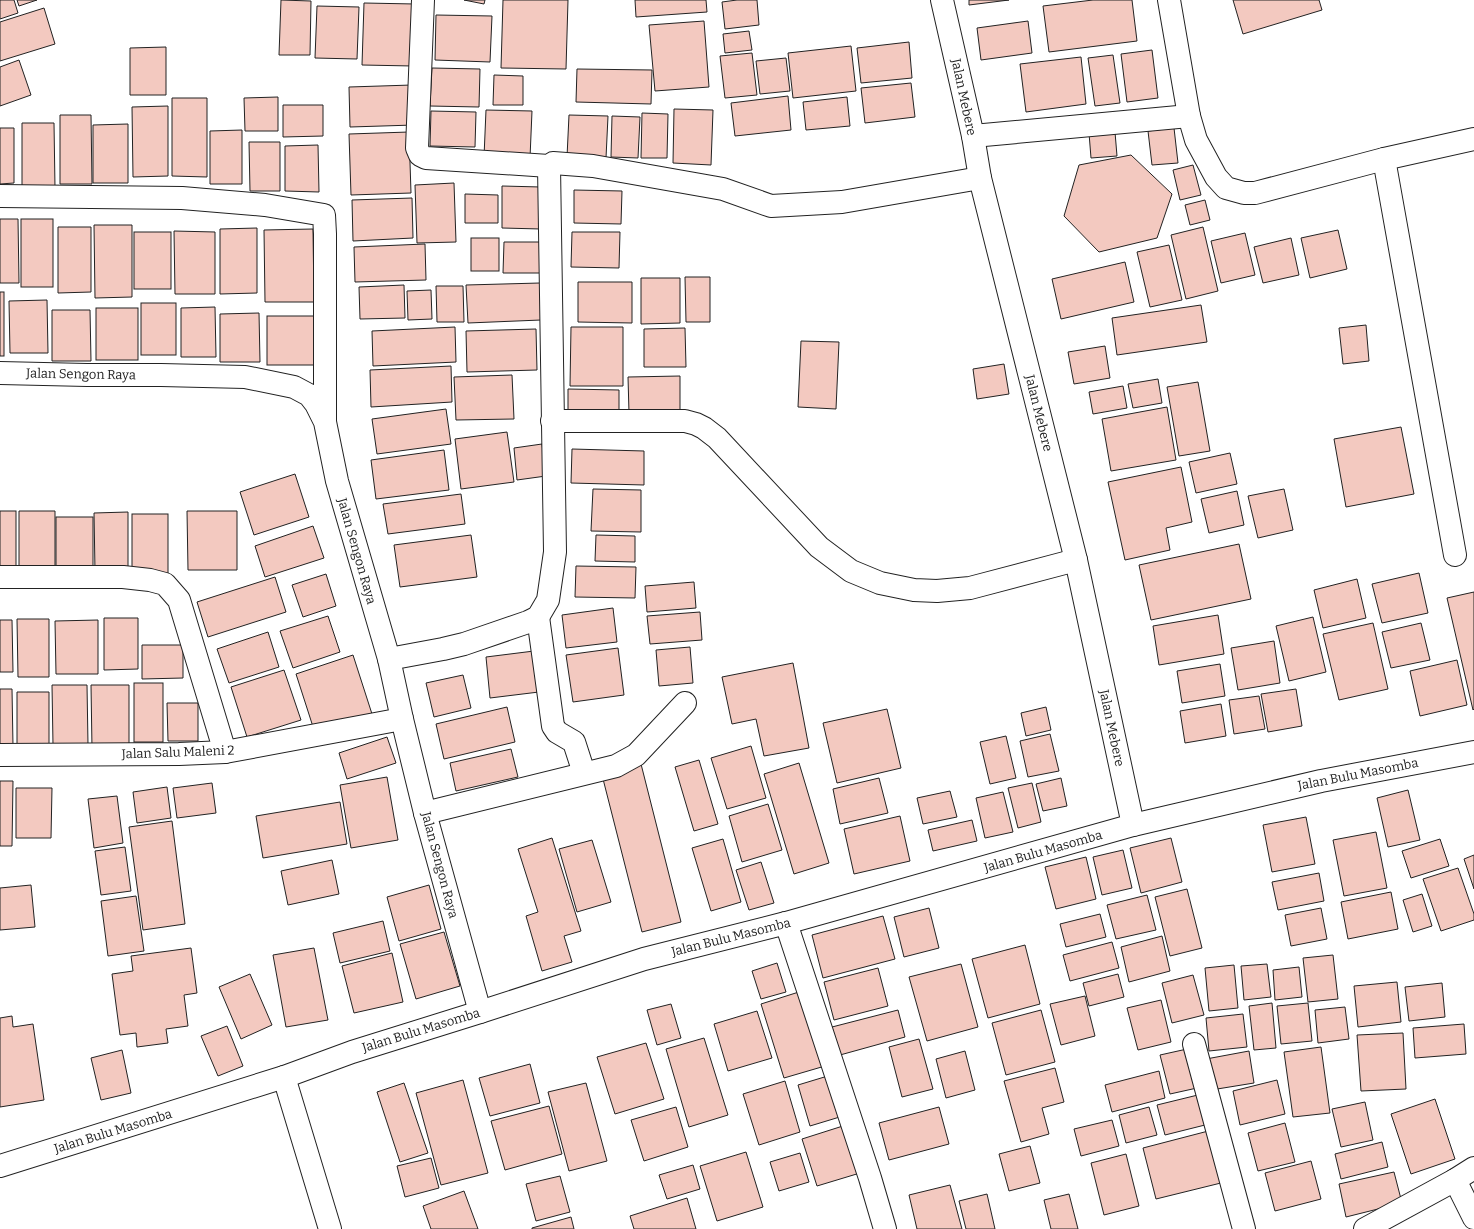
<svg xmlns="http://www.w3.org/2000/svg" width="1474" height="1229" viewBox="0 0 1474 1229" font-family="Bitter,serif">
<rect width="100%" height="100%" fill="#fff"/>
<!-- building -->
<g fill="#f3c9c0" stroke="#222">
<path d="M0,0H14L18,13L0,19Z"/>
<path d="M17,0H37L19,6Z"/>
<path d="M281,0L311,1L310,55H279Z"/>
<path d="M464,0H485L484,4Z"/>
<path d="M503,0H568L566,69L501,68Z"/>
<path d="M635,0H706L707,12L636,17Z"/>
<path d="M737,0H757L759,25L725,29L722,2Z"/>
<path d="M969,0H1009L969,5Z"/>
<path d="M1093,0H1132L1137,41L1049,52L1043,6Z"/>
<path d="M1233,0H1319L1322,10L1243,34Z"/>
<path d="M364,3L415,4L413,66L362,65Z"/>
<path d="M317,6L359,7L357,59L315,58Z"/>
<path d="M44,8L55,44L0,61V22Z"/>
<path d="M436,15L492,16L490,62L435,60Z"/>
<path d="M704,21L709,87L655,91L649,25Z"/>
<path d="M1028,21L1032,53L981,60L977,28Z"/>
<path d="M749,31L752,50L725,53L723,34Z"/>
<path d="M909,42L912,78L861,83L857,48Z"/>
<path d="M851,46L856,91L793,98L788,53Z"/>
<path d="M166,47V95H130V48Z"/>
<path d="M1152,50L1158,98L1127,102L1121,54Z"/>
<path d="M752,53L757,95L725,98L720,56Z"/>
<path d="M1113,55L1120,103L1095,106L1088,58Z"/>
<path d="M1081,57L1086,104L1026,112L1020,64Z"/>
<path d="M786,58L790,91L760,94L756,61Z"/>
<path d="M19,60L31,95L0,106V67Z"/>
<path d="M432,68L480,69L479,107L430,106Z"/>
<path d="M577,69L652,70L651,104L576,102Z"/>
<path d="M494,75L523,76V105H493Z"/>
<path d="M911,83L915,117L865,123L861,88Z"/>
<path d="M412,85L414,125L350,127L349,87Z"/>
<path d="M788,96L791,130L735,136L731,103Z"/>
<path d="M278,97V131H245L244,98Z"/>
<path d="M847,97L850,126L806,130L803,102Z"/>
<path d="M172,98H207V177L172,176Z"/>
<path d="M283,105H323V136L283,137Z"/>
<path d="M168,106V176L133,177L132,107Z"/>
<path d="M674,109L713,110L711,165L673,163Z"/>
<path d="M486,110L532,111L530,158L484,157Z"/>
<path d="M431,111L476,112L475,147L430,146Z"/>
<path d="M642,113L668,114L667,158H641Z"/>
<path d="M60,115H91L92,184H60Z"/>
<path d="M569,115L608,116L606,158L567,157Z"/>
<path d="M612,116L640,117L638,158L611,157Z"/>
<path d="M22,123H54L55,188L22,189Z"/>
<path d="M128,124V183H93V125Z"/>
<path d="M0,128H14V183L0,184Z"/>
<path d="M1174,128L1178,163L1152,165L1148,131Z"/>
<path d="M242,130V184H210V131Z"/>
<path d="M409,132L411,193L351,195L349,134Z"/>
<path d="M1115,132L1117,156L1091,158L1089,133Z"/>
<path d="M249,142H280V191H250Z"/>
<path d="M318,145L319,192L285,191V146Z"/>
<path d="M1131,155L1172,194L1157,238L1099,252L1064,216L1079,165Z"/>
<path d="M1193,165L1201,195L1180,200L1173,170Z"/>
<path d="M454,183L456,242L417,243L415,185Z"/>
<path d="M502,186L541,187V229L502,228Z"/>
<path d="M574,190L622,191L621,224L574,223Z"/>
<path d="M465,194L498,195V223H465Z"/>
<path d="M412,198L413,238L353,241L352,200Z"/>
<path d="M1205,200L1210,220L1190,225L1185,205Z"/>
<path d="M0,219H18L19,283H0Z"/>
<rect x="21" y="219" width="32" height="68"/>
<path d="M94,225H132V297L95,298Z"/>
<path d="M58,227H91V292L58,293Z"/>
<path d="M1203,227L1218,291L1186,299L1171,235Z"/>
<path d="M257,228V293L220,294V229Z"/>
<path d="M313,229L314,302H265L264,230Z"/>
<path d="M1338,230L1347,269L1310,278L1301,238Z"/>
<path d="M174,231L215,232V294H175Z"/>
<rect x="134" y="232" width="37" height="57"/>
<path d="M572,232H620L619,268L571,267Z"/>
<path d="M1245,233L1255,275L1221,283L1211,241Z"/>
<rect x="471" y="238" width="28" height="33"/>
<path d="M1291,238L1299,275L1263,283L1254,247Z"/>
<path d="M504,242H541L540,273H503Z"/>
<path d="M425,244L426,280L355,282L354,247Z"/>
<path d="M1169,245L1182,300L1150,307L1137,252Z"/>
<path d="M1125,262L1134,302L1061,319L1052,279Z"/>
<path d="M685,277H710V322H686Z"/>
<path d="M641,278H680V323L641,324Z"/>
<path d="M578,282H632V323L578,322Z"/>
<path d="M540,283L541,320L468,323L466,285Z"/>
<path d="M404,285L405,318L360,319L359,287Z"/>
<path d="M436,286H463L464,322H437Z"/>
<path d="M431,290L432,319L408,320L407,291Z"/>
<rect x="0" y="292" width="4" height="64"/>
<path d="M47,300L48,353H10L9,301Z"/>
<rect x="141" y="303" width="35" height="52"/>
<path d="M1201,305L1207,342L1117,355L1112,318Z"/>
<path d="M215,307L216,357H181V308Z"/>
<rect x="96" y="308" width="42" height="52"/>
<path d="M52,310H90L91,361H52Z"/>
<path d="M259,313L260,362H220V314Z"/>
<rect x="267" y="316" width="48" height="49"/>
<path d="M1366,325L1369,361L1343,364L1339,328Z"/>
<path d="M455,327L456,362L373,366L372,331Z"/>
<path d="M571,327H623V386H570Z"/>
<path d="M685,328L686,367H644V329Z"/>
<path d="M536,329L537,370L467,372L466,331Z"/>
<path d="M801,341L839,342L836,409L798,407Z"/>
<path d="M1105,346L1110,378L1074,384L1068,352Z"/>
<path d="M1004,364L1009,394L977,399L973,369Z"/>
<path d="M451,366L452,402L371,407L370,370Z"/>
<path d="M512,375L514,419L456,420L454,377Z"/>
<path d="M680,376V412L629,413L628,377Z"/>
<path d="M1158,379L1162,403L1133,408L1128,384Z"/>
<path d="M1198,382L1210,451L1179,456L1167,387Z"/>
<path d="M1123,386L1127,408L1093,414L1089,392Z"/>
<path d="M568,389L619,390V417H568Z"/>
<path d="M1167,407L1176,460L1111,471L1102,419Z"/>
<path d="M446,409L451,444L377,454L372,419Z"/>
<path d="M1401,427L1414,494L1346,507L1334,439Z"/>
<path d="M507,432L514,482L461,489L455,439Z"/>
<path d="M542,444L546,476L517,480L514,448Z"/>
<path d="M572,449L644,451V485L571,483Z"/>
<path d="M444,450L449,490L376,499L371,460Z"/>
<path d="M1230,453L1237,484L1196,493L1189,462Z"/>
<path d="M1181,467L1192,522L1166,528L1170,550L1125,560L1108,482Z"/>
<path d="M295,474L309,517L254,535L240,492Z"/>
<path d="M593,489L641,490V532L591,531Z"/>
<path d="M1284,489L1293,530L1258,538L1248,496Z"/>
<path d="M1237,491L1244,525L1209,533L1201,499Z"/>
<path d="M461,494L465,524L388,534L383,504Z"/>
<rect x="0" y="511" width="16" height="60"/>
<path d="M19,511H55V574L19,573Z"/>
<path d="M187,511H237V570H188Z"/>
<path d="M128,512V570L95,571L94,513Z"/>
<rect x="132" y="514" width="36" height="60"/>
<rect x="56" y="517" width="37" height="52"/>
<path d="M313,526L324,558L265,577L255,546Z"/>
<path d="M471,535L477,577L400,587L394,545Z"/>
<path d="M596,535L635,536V562L595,561Z"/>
<path d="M1239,544L1251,599L1151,620L1139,565Z"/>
<path d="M576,566L636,567L635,598L575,597Z"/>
<path d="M1419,573L1428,613L1382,623L1372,584Z"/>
<path d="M326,574L336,606L303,617L292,585Z"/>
<path d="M275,577L286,612L208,637L197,602Z"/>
<path d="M1357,579L1366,618L1323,628L1314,590Z"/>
<path d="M694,582L696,608L647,612L645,586Z"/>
<path d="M1474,592V709L1473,710L1447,598Z"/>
<path d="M613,608L617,642L566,648L562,615Z"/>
<path d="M700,612L702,640L650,644L647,616Z"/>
<path d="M1218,615L1224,654L1159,665L1153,626Z"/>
<path d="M328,616L340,652L293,668L280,631Z"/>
<path d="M1313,617L1326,672L1289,681L1276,626Z"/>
<path d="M104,618H138V669L104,670Z"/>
<path d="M17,619H49V677H18Z"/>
<path d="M0,620H12L13,672H0Z"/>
<path d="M98,620V674H56L55,621Z"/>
<path d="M1373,623L1388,689L1339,700L1323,634Z"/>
<path d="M1421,623L1430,660L1391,668L1382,632Z"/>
<path d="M268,632L279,667L229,683L217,649Z"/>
<path d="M1274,641L1280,683L1238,690L1231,648Z"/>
<path d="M142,645H183V678L142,679Z"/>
<path d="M690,647L693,683L659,686L656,650Z"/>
<path d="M618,648L624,695L573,702L566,655Z"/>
<path d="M534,651L539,692L490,698L486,657Z"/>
<path d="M353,655L372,714L315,733L296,674Z"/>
<path d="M1457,660L1467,705L1420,716L1410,671Z"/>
<path d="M793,663L809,748L764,756L756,719L732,724L722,677Z"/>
<path d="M1220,664L1225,696L1182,703L1177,671Z"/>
<path d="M284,670L301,720L247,737L231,687Z"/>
<path d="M463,675L471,708L434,717L426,683Z"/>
<rect x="134" y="683" width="29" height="59"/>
<path d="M52,685H87L88,745H53Z"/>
<path d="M91,685H129V749H92Z"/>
<path d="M0,689H12L13,746H0Z"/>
<path d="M1296,689L1302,726L1268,732L1261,694Z"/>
<path d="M17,692H49V746L17,747Z"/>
<path d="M1259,696L1265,729L1234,734L1229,700Z"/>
<path d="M167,703H198V741H168Z"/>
<path d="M1221,704L1226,736L1185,743L1180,711Z"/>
<path d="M507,707L515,742L444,759L436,724Z"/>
<path d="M1046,707L1051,730L1026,736L1021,713Z"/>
<path d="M887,709L901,768L837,783L823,723Z"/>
<path d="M1050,734L1059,771L1028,777L1020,741Z"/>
<path d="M1006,736L1016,778L990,784L980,742Z"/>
<path d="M387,737L396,763L347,779L339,753Z"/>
<path d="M751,746L766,798L727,809L711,758Z"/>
<path d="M511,749L518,777L456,791L450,763Z"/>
<path d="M699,760L718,824L694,831L675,767Z"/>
<path d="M799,763L829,863L794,874L764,774Z"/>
<path d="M641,764L681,922L642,932L602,775Z"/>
<path d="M387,777L398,840L351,848L340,785Z"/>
<path d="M879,778L888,813L840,824L833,789Z"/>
<path d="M1061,778L1067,806L1043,811L1036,784Z"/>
<path d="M0,781H13L12,846H0Z"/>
<path d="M212,783L216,813L177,818L173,788Z"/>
<path d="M1032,783L1041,822L1018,828L1008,788Z"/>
<path d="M167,787L171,818L137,823L133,792Z"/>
<path d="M16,788H52L51,838H16Z"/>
<path d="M1408,790L1420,840L1388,847L1377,798Z"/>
<path d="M950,791L957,817L923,824L917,798Z"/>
<path d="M1003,792L1013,832L985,838L976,798Z"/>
<path d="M117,796L123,843L94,848L88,799Z"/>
<path d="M340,802L347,844L263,858L256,816Z"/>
<path d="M768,804L782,850L742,862L729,816Z"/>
<path d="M900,816L910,861L854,874L844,829Z"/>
<path d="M1306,817L1315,864L1272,872L1263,825Z"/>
<path d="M972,820L977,841L933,851L928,830Z"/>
<path d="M172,821L185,924L143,930L129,827Z"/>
<path d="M1376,832L1387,888L1344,896L1333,840Z"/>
<path d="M552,838L581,931L564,936L572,962L542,971L526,916L538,912L518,849Z"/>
<path d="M1171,838L1182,882L1141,893L1130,848Z"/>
<path d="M723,839L741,902L711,911L692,848Z"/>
<path d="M1440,839L1449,866L1411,878L1402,851Z"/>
<path d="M592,840L611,902L577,912L559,849Z"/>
<path d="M125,847L131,891L101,895L95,851Z"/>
<path d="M1123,850L1132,888L1102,895L1093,857Z"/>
<path d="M1474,855V889L1464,859Z"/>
<path d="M1086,857L1096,899L1056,909L1045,867Z"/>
<path d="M332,860L339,894L288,905L281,871Z"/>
<path d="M761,862L774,903L749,910L736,870Z"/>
<path d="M1458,868L1474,914V920L1441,931L1423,879Z"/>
<path d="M1319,873L1324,901L1278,910L1272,882Z"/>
<path d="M31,885L35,927L0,930V888Z"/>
<path d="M429,885L441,929L399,941L387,897Z"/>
<path d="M1187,889L1202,948L1170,956L1155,897Z"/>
<path d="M1391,892L1398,929L1348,939L1341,902Z"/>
<path d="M1422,894L1432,926L1413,932L1403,900Z"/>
<path d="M1147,895L1156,930L1116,939L1107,905Z"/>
<path d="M136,896L144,951L108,956L101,901Z"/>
<path d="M929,908L939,948L904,957L894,917Z"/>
<path d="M1321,908L1327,939L1291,946L1285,915Z"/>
<path d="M1100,914L1106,937L1066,947L1060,924Z"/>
<path d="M883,916L895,959L823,978L812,935Z"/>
<path d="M383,921L390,951L340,963L333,933Z"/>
<path d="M444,932L460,986L416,999L400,944Z"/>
<path d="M1162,936L1170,971L1129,982L1121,947Z"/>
<path d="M1112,942L1119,968L1070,981L1063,955Z"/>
<path d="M1025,945L1040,1004L988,1018L972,959Z"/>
<path d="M191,948L197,993L184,995L188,1026L166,1029L168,1043L137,1047L136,1033L120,1035L112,974L133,971L131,956Z"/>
<path d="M314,948L328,1020L286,1027L273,955Z"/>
<path d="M392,953L403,1002L354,1013L342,966Z"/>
<path d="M1333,955L1338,999L1308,1002L1303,958Z"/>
<path d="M777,963L786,992L761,999L752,971Z"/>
<path d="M961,964L978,1027L927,1041L909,977Z"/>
<path d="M1267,964L1271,997L1244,1000L1241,966Z"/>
<path d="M1234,965L1238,1008L1209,1011L1205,968Z"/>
<path d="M1299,967L1302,997L1275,1000L1273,970Z"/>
<path d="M878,968L888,1006L834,1020L824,982Z"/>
<path d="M250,974L272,1025L241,1039L219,987Z"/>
<path d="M1118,974L1124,997L1089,1006L1083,983Z"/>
<path d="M1193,975L1204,1015L1172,1023L1162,983Z"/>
<path d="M1397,982L1401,1022L1358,1027L1354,986Z"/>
<path d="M1442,983L1445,1017L1409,1021L1405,987Z"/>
<path d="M802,991L825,1066L784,1078L761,1004Z"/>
<path d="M1085,996L1095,1036L1061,1045L1050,1004Z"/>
<path d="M1161,1000L1171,1042L1138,1050L1127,1008Z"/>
<path d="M1272,1003L1276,1048L1254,1050L1249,1006Z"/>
<path d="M1308,1003L1312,1041L1281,1044L1277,1006Z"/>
<path d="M671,1004L681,1038L657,1045L647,1010Z"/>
<path d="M1345,1007L1349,1039L1318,1043L1315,1010Z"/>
<path d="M898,1010L905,1037L840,1055L832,1027Z"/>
<path d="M1041,1010L1055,1062L1006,1075L992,1023Z"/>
<path d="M757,1011L772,1058L728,1071L714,1024Z"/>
<path d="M1243,1014L1247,1047L1209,1051L1206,1018Z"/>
<path d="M12,1016L13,1027L33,1024L44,1100L0,1107V1018Z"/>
<path d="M1464,1024L1466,1054L1415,1058L1413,1028Z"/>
<path d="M227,1026L243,1066L218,1076L201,1036Z"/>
<path d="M1403,1033L1406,1089L1361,1091L1357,1035Z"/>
<path d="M704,1038L728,1115L689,1127L666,1049Z"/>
<path d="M919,1039L933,1089L902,1097L889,1047Z"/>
<path d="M646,1043L664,1099L615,1114L597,1057Z"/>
<path d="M1321,1047L1330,1113L1293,1117L1284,1052Z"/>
<path d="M1187,1049L1197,1088L1170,1094L1160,1055Z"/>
<path d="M122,1050L131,1093L101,1100L91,1058Z"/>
<path d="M965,1051L975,1090L946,1098L936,1059Z"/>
<path d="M1249,1051L1254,1083L1211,1090L1206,1059Z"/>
<path d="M530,1064L540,1103L490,1116L479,1078Z"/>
<path d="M1055,1068L1064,1102L1042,1108L1049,1134L1021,1142L1004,1081Z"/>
<path d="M1159,1071L1165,1098L1112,1112L1105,1085Z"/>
<path d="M831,1075L843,1116L810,1126L798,1085Z"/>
<path d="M463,1080L488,1173L441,1185L416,1093Z"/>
<path d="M1277,1080L1285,1114L1240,1125L1233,1091Z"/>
<path d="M785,1081L800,1132L759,1145L743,1094Z"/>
<path d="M404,1083L428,1153L400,1162L377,1092Z"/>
<path d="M586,1083L607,1161L569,1171L548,1092Z"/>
<path d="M1206,1093L1213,1123L1165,1135L1157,1105Z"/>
<path d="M1435,1099L1455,1159L1411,1174L1391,1114Z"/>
<path d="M1365,1102L1373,1140L1341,1147L1332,1109Z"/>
<path d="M549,1106L562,1154L505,1170L491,1121Z"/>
<path d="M676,1107L688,1147L644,1161L631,1120Z"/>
<path d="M939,1107L949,1144L889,1160L879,1123Z"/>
<path d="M1149,1107L1157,1135L1126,1143L1119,1115Z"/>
<path d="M1112,1120L1119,1146L1081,1156L1074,1129Z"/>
<path d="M1285,1123L1295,1162L1258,1171L1248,1133Z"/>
<path d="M846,1125L860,1173L817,1186L802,1139Z"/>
<path d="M1216,1129L1229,1181L1156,1199L1143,1148Z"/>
<path d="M1382,1142L1388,1167L1341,1179L1335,1154Z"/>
<path d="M1030,1146L1040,1183L1009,1191L999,1154Z"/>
<path d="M746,1152L763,1207L717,1221L700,1166Z"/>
<path d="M800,1153L809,1182L779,1191L770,1162Z"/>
<path d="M1126,1154L1139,1206L1104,1215L1091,1163Z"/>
<path d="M431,1158L439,1188L405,1197L397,1166Z"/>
<path d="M1311,1161L1321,1199L1275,1211L1265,1173Z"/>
<path d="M693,1165L700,1189L667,1199L659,1175Z"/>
<path d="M1394,1172L1402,1203L1346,1217L1339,1184Z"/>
<path d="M560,1176L570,1212L536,1221L526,1184Z"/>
<path d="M950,1185L962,1229H917L909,1195Z"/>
<path d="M464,1191L478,1229H431L423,1206Z"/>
<path d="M987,1194L995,1229H966L959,1201Z"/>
<path d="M1069,1194L1078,1229H1051L1044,1200Z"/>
<path d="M687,1198L696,1229H634L630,1216Z"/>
<path d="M571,1217L574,1229H532V1228Z"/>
</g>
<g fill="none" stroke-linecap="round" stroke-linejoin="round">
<defs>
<g id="minor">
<path d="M423,0L417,148L420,155L426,158L549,166L553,163L593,166L723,189L771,206L842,202L980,178"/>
<path d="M942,0L973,136L980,178L1076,560L1133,825"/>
<path d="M1169,0L1189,116L1196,140L1216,177L1226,188L1244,193H1255L1384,159L1474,139"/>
<path d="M973,136L1189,116"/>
<path d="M1384,159L1455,555"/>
<path d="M0,196L182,198L265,205L324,215L325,234V420"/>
<path d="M0,373L87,375H161L245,377L294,387L309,395L316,404L325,422L337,481L389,659L402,719L425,813L480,1012"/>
<path d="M552,421H685L696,424L704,428L717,438L819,547L851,571L880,583L914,590L937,591L970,588L1076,560"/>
<path d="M0,577H123L150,580L165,584L179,600L225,752"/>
<path d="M538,617L553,726L557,732L574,742L584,773"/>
<path d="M389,659L443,649L464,644L528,622L538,617L548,600L555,552L549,166"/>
<path d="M0,755L179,754L225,752L402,719"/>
<path d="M425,813L616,766L636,755L685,703"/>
<path d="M786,923L870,1178L885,1229"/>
<path d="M1194,1044L1244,1229"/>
<path d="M284,1077L330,1229"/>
<path d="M0,1166L284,1077L352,1052L480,1012L644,959L786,923L1133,825L1321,781L1474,752"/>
<path d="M1455,1180L1474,1218"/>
<path d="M1365,1229L1455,1180L1474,1168"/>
</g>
</defs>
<!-- minor casing -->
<use href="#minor" stroke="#222" stroke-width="24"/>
<!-- minor -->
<use href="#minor" stroke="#fff" stroke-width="22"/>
</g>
<g text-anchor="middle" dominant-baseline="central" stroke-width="3" stroke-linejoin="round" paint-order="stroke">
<!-- street labels -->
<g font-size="13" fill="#222" stroke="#fff">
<text transform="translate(964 97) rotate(78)">Jalan Mebere</text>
<text transform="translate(81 374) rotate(1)">Jalan Sengon Raya</text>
<text transform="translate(1039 413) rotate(76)">Jalan Mebere</text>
<text transform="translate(357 551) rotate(74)">Jalan Sengon Raya</text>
<text transform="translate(1112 728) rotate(78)">Jalan Mebere</text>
<text transform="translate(178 752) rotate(-2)">Jalan Salu Maleni 2</text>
<text transform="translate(1358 774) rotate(-11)">Jalan Bulu Masomba</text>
<text transform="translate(1043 851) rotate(-16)">Jalan Bulu Masomba</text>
<text transform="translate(440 865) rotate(75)">Jalan Sengon Raya</text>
<text transform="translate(731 937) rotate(-14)">Jalan Bulu Masomba</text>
<text transform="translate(421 1030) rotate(-17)">Jalan Bulu Masomba</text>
<text transform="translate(113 1131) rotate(-17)">Jalan Bulu Masomba</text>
</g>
</g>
</svg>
